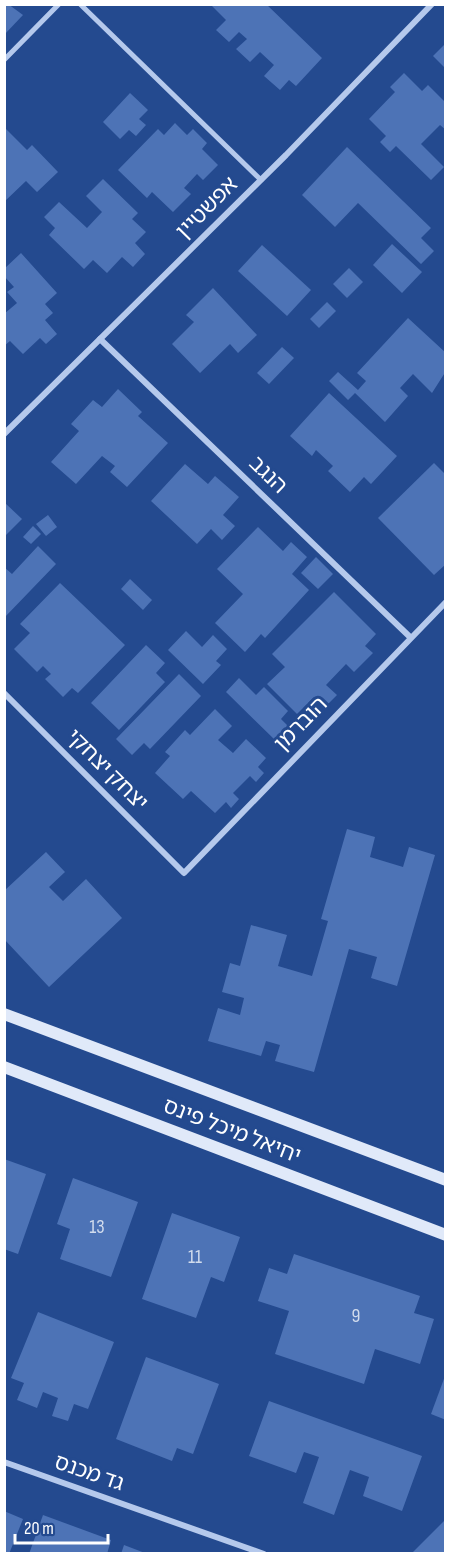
<svg xmlns="http://www.w3.org/2000/svg" width="450" height="1558" viewBox="0 0 450 1558" font-family="'Sofia Sans Condensed','Noto Sans Hebrew',sans-serif">
<rect width="100%" height="100%" fill="#244a8f"/>
<!-- building -->
<g fill="#4d73b6">
<path d="M4,4H8L23,15L4,35Z"/>
<path d="M210,4H266L322,58L296,86L289,80L280,90L264,76L274,65L260,52L250,62L236,49L247,39L239,32L229,42L216,30L226,20Z"/>
<path d="M446,43V69L433,56Z"/>
<path d="M404,73L422,91L428,85L446,103V130L440,125L421,144L444,167L431,180L396,146L390,152L380,142L386,136L369,119L395,92L390,87Z"/>
<path d="M130,93L148,110L139,119L146,125L136,136L129,130L120,139L103,122Z"/>
<path d="M175,123L187,135L193,129L207,143L202,149L218,165L203,180L197,174L184,188L191,194L173,212L152,192L147,198L118,170L158,129L164,135Z"/>
<path d="M4,127L27,150L32,145L58,172L37,192L26,181L4,202Z"/>
<path d="M347,147L431,228L421,238L434,251L421,264L358,203L335,227L302,195Z"/>
<path d="M103,179L138,213L132,219L146,232L135,243L145,254L133,267L122,257L107,273L93,260L84,269L49,235L55,228L44,217L59,202L87,228L102,212L86,196Z"/>
<path d="M392,244L422,272L402,293L373,265Z"/>
<path d="M262,245L311,290L287,316L238,271Z"/>
<path d="M21,253L57,293L45,304L53,313L45,320L57,334L46,344L40,338L23,354L10,341L4,346V314L17,303L7,292L14,287L4,276V269Z"/>
<path d="M349,268L363,282L347,298L333,284Z"/>
<path d="M213,288L257,335L238,353L230,344L200,373L172,344L194,322L186,315Z"/>
<path d="M327,302L336,311L319,328L310,319Z"/>
<path d="M408,318L446,353V371L432,393L413,374L400,388L408,396L385,422L355,393L348,400L329,381L338,372L358,390L366,381L357,373Z"/>
<path d="M282,347L294,358L269,384L257,373Z"/>
<path d="M118,389L142,412L138,416L168,443L127,487L110,472L115,466L102,456L76,484L51,462L79,431L71,424L93,400L102,407Z"/>
<path d="M329,393L397,456L371,484L364,477L350,492L328,471L333,466L316,450L312,456L290,436Z"/>
<path d="M434,463L446,475V564L434,575L378,518Z"/>
<path d="M185,464L208,484L215,476L239,497L223,515L235,526L222,540L211,529L197,544L151,501Z"/>
<path d="M4,502L22,519L4,537Z"/>
<path d="M48,515L57,527L46,536L36,524Z"/>
<path d="M33,526L41,534L31,544L23,537Z"/>
<path d="M258,527L283,551L291,542L307,557L292,574L309,590L265,638L261,634L245,652L215,623L243,594L217,569Z"/>
<path d="M38,546L56,564L4,618V567L12,574Z"/>
<path d="M316,557L333,574L318,589L301,573Z"/>
<path d="M130,579L152,600L143,610L121,589Z"/>
<path d="M60,583L125,645L78,693L72,688L63,697L45,679L51,674L43,666L37,672L14,649L30,633L20,624Z"/>
<path d="M334,592L376,634L365,646L373,653L354,672L346,664L326,685L337,695L325,707L314,697L297,714L267,684L285,667L272,654Z"/>
<path d="M186,631L202,647L213,635L227,649L216,661L221,665L203,684L168,650Z"/>
<path d="M146,645L165,663L156,673L165,682L119,730L91,703Z"/>
<path d="M179,674L201,696L150,749L144,743L132,755L116,739Z"/>
<path d="M239,678L256,695L264,687L288,711L281,719L290,728L276,741L226,692Z"/>
<path d="M215,709L232,726L218,740L233,753L246,739L266,758L258,767L264,773L256,782L250,776L233,793L239,799L231,808L226,802L215,813L191,791L183,799L155,773L170,756L165,752L185,730L190,735Z"/>
<path d="M347,829L375,837L370,857L403,867L409,847L435,855L397,986L371,978L377,957L349,949L314,1072L275,1061L280,1045L266,1041L261,1056L208,1041L218,1008L240,1015L244,998L222,992L230,963L240,966L251,925L287,935L278,966L312,976L328,921L321,919Z"/>
<path d="M46,852L65,872L49,887L63,901L86,879L122,918L49,987L4,939V891Z"/>
<path d="M4,1159L46,1174L18,1254L4,1249Z"/>
<path d="M73,1178L138,1202L111,1277L60,1259L70,1229L57,1224Z"/>
<path d="M172,1213L240,1237L224,1282L211,1277L196,1318L142,1299Z"/>
<path d="M294,1254L420,1296L414,1313L434,1319L420,1364L375,1349L364,1384L275,1354L289,1311L258,1301L269,1268L287,1274Z"/>
<path d="M38,1312L114,1342L88,1409L74,1404L68,1421L52,1416L58,1398L43,1392L37,1408L17,1400L24,1383L11,1378Z"/>
<path d="M146,1357L219,1384L193,1454L177,1448L172,1461L116,1439Z"/>
<path d="M445,1376H446V1420L431,1414Z"/>
<path d="M269,1401L422,1456L402,1511L363,1496L369,1477L350,1470L334,1515L303,1503L319,1457L304,1452L296,1473L249,1456Z"/>
<path d="M4,1511L23,1519L9,1554H4Z"/>
<path d="M43,1515L111,1540L107,1554H29Z"/>
<path d="M446,1519V1554H411Z"/>
<path d="M124,1545L145,1553V1554H121Z"/>
</g>
<g fill="none" stroke-linecap="round" stroke-linejoin="round">
<!-- pedestrian -->
<g stroke="#b5c9ec" stroke-width="5">
<path d="M80,4L261,180"/>
<path d="M4,60L59,4"/>
</g>
<!-- minor -->
<g stroke="#b5c9ec" stroke-width="6">
<path d="M100,339L410,637"/>
<path d="M4,434L286,155L432,4"/>
<path d="M4,693L184,873L446,602"/>
<path d="M4,1462L264,1554"/>
</g>
<!-- secondary -->
<g stroke="#e0e9f9" stroke-width="12">
<path d="M4,1014L446,1180"/>
<path d="M4,1067L446,1235"/>
</g>
</g>
<g text-anchor="middle" dominant-baseline="central" stroke-width="6" stroke-linejoin="round" paint-order="stroke">
<!-- number labels -->
<g font-size="20" fill="#d2dced">
<text x="97" y="1227">13</text>
<text x="195" y="1257">11</text>
<text x="356" y="1316">9</text>
</g>
<!-- street labels -->
<g font-size="22" fill="#fff" stroke="#244a8f">
<text transform="translate(207 208) rotate(-45)">אפשטיין</text>
<text transform="translate(268 475) rotate(44)">הנגב</text>
<text transform="translate(301 724) rotate(-46)">הוברמן</text>
<text transform="translate(107 770) rotate(45)">יצחק יצחקי</text>
<text transform="translate(232 1131) rotate(21)">יחיאל מיכל פינס</text>
<text transform="translate(89 1473) rotate(19)">גד מכנס</text>
</g>
</g>
<!-- border -->
<rect width="450" height="1558" fill="none" stroke="#ffffff" stroke-width="12"/>
<!-- scale -->
<path d="M15 1534v9h93v-9" fill="none" stroke="#ffffff" stroke-width="3"/>
<text x="24" y="1534" font-size="18" fill="#ffffff" stroke="#244a8f" stroke-width="4.5" paint-order="stroke">20 m</text>
</svg>
